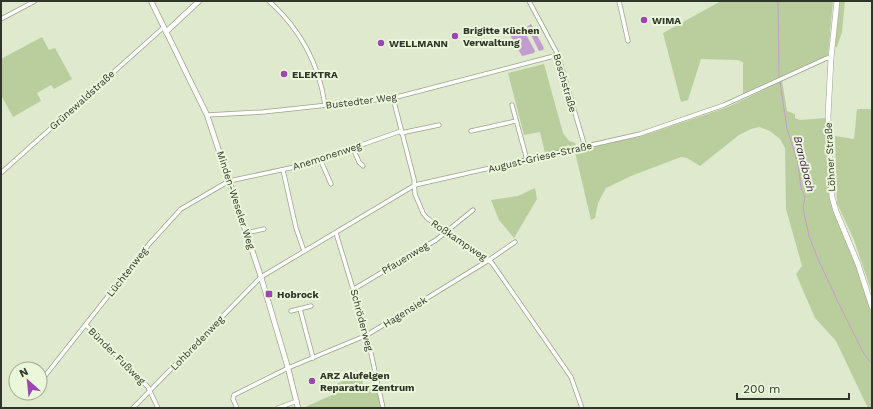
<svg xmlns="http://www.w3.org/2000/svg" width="873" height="409" viewBox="0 0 873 409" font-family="'Work Sans',sans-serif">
<rect width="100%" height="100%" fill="#dee9cd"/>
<!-- green -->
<g fill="#bace9d">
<path d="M721,1H833L828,55L743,95V62L738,60L701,59L688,100L681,102L663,33Z"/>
<path d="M839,1H845L842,32L837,47H835Z"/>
<path d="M42,37L49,50L55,48L72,79L54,89L51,85L37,93L41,101L13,117L1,95V59Z"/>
<path d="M544,64L563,133L569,141L575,143L576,146L545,153L540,132L524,135L508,73Z"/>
<path d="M782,81L787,111L795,114V118L800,120L825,118L831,202L858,270L872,315V408H868L866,404L836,341L815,318L796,274L802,266L786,209L785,148L780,139L770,131L759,127L751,129L739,135L700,166L687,158L681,157L631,176L606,188L598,203L595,218L591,220L575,152L596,146L639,137L728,107Z"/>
<path d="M857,109H872V293L854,240L837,203L835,136L854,139Z"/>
<path d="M535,188L537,199L514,238L499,220L491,200L518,196Z"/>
<path d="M360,372L364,388L377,384L382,408H303L332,395L329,388Z"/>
</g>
<!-- water -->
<g fill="#c49dcf">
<path d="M531,24L544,48L543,50L539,51L527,27Z"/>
<path d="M521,29H523L535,51L534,53L522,56L510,35Z"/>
</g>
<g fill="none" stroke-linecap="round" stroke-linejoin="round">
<!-- stream -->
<path stroke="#c49dcf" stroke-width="1" d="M778,1L779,75L787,129L798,163L801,188L805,197L803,208L809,236L818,259L840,306L864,354L872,364"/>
<defs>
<g id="minor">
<path d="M269,1C300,29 319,64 325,105"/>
<path d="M529,1L558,55L585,147"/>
<path d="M619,1L628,41"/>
<path d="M1,19L35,1"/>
<path d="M393,98L414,179L415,194L423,213L427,218L446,232L492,263L571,377L582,408"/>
<path d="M512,105L527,160"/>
<path d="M207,115L263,112L393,98L558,55"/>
<path d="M471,131L516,121"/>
<path d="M401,133L439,125"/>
<path d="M353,148L359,162L363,166"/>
<path d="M320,159L331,184"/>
<path d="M283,170L296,228L304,251"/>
<path d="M1,173L164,27"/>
<path d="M246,233L264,229"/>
<path d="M336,233L367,335L383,408"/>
<path d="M354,289L436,240L473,210"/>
<path d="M300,309L313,358"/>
<path d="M291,311L311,306"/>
<path d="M86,325L148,387L158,408"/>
<path d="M41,381L150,243L181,209L229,181L304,165L401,131"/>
<path d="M133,408L261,277L415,185L640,134L724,105L827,58H831"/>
<path d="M237,408L233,399L234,395L288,368L367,335L489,260L515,242"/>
<path d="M278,408L297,401"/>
</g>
<g id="tertiary">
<path d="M151,1L207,115L261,277L288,368L298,408"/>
<path d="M166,32L199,1"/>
</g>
<path id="secondary" d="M837,1L831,58L828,116L832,197L836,211L858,264L872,307"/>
</defs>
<!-- minor casing -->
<use href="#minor" stroke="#99a48a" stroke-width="5"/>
<!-- tertiary casing -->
<use href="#tertiary" stroke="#99a48a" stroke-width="6"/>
<!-- secondary casing -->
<use href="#secondary" stroke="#99a48a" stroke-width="6"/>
<!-- minor -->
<use href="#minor" stroke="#fff" stroke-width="3.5"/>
<!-- tertiary -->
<use href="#tertiary" stroke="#fff" stroke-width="4.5"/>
<!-- secondary -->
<use href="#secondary" stroke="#fff" stroke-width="5"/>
</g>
<!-- markers -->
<g fill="#9d46b3" stroke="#ebf7da" stroke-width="1.5">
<circle cx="644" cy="20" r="4"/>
<circle cx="455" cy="36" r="4"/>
<circle cx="381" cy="43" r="4"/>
<circle cx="284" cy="74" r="4"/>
<rect x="265" y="290" width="8" height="8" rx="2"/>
<circle cx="312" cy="381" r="4"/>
</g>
<g text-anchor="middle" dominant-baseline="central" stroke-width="4" stroke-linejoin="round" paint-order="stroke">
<!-- poi labels -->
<g font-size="10" font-weight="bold" fill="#30352a" stroke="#ebf7da" text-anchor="start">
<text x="652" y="20">WIMA</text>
<text x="463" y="30">Brigitte Küchen<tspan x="463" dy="12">Verwaltung</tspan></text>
<text x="389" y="43">WELLMANN</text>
<text x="292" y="74">ELEKTRA</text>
<text x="277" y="294">Hobrock</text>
<text x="320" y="375">ARZ Alufelgen<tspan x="320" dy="12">Reparatur Zentrum</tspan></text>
</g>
<!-- street labels -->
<g font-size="10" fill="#30352a" stroke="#ebf7da">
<text transform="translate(565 83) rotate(74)">Boschstraße</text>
<text transform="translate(82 100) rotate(-42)">Grünewaldstraße</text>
<text transform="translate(361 101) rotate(-7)">Bustedter Weg</text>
<text transform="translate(327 156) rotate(-18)">Anemonenweg</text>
<text transform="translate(540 157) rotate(-13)">August-Griese-Straße</text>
<text transform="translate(830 157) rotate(-93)">Löhner Straße</text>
<text transform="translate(236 200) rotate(72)">Minden-Weseler Weg</text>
<text transform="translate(459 240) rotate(34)">Roßkampweg</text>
<text transform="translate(405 258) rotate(-31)">Pfauenweg</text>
<text transform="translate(127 272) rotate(-52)">Lüchtenweg</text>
<text transform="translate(405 312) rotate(-32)">Hagensiek</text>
<text transform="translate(362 320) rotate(75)">Schröderweg</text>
<text transform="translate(197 343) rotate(-46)">Lohbredenweg</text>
<text transform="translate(117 356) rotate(45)">Bünder Fußweg</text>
</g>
<!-- water labels -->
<g font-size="11" font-style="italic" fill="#451551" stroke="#ebf7da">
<text transform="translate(804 164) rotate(76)">Brandbach</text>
</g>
</g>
<!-- border -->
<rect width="873" height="409" fill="none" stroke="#30352a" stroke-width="4"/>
<!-- north arrow -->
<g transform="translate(28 381) rotate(333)"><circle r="19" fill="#ebf7da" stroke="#a0a994"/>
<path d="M0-3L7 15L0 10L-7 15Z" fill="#9d46b3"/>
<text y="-6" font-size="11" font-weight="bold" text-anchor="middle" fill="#30352a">N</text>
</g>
<!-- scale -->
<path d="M737 393v6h112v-6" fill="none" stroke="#30352a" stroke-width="2"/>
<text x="743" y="393" font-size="12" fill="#30352a" stroke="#ebf7da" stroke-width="3" paint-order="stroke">200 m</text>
</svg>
